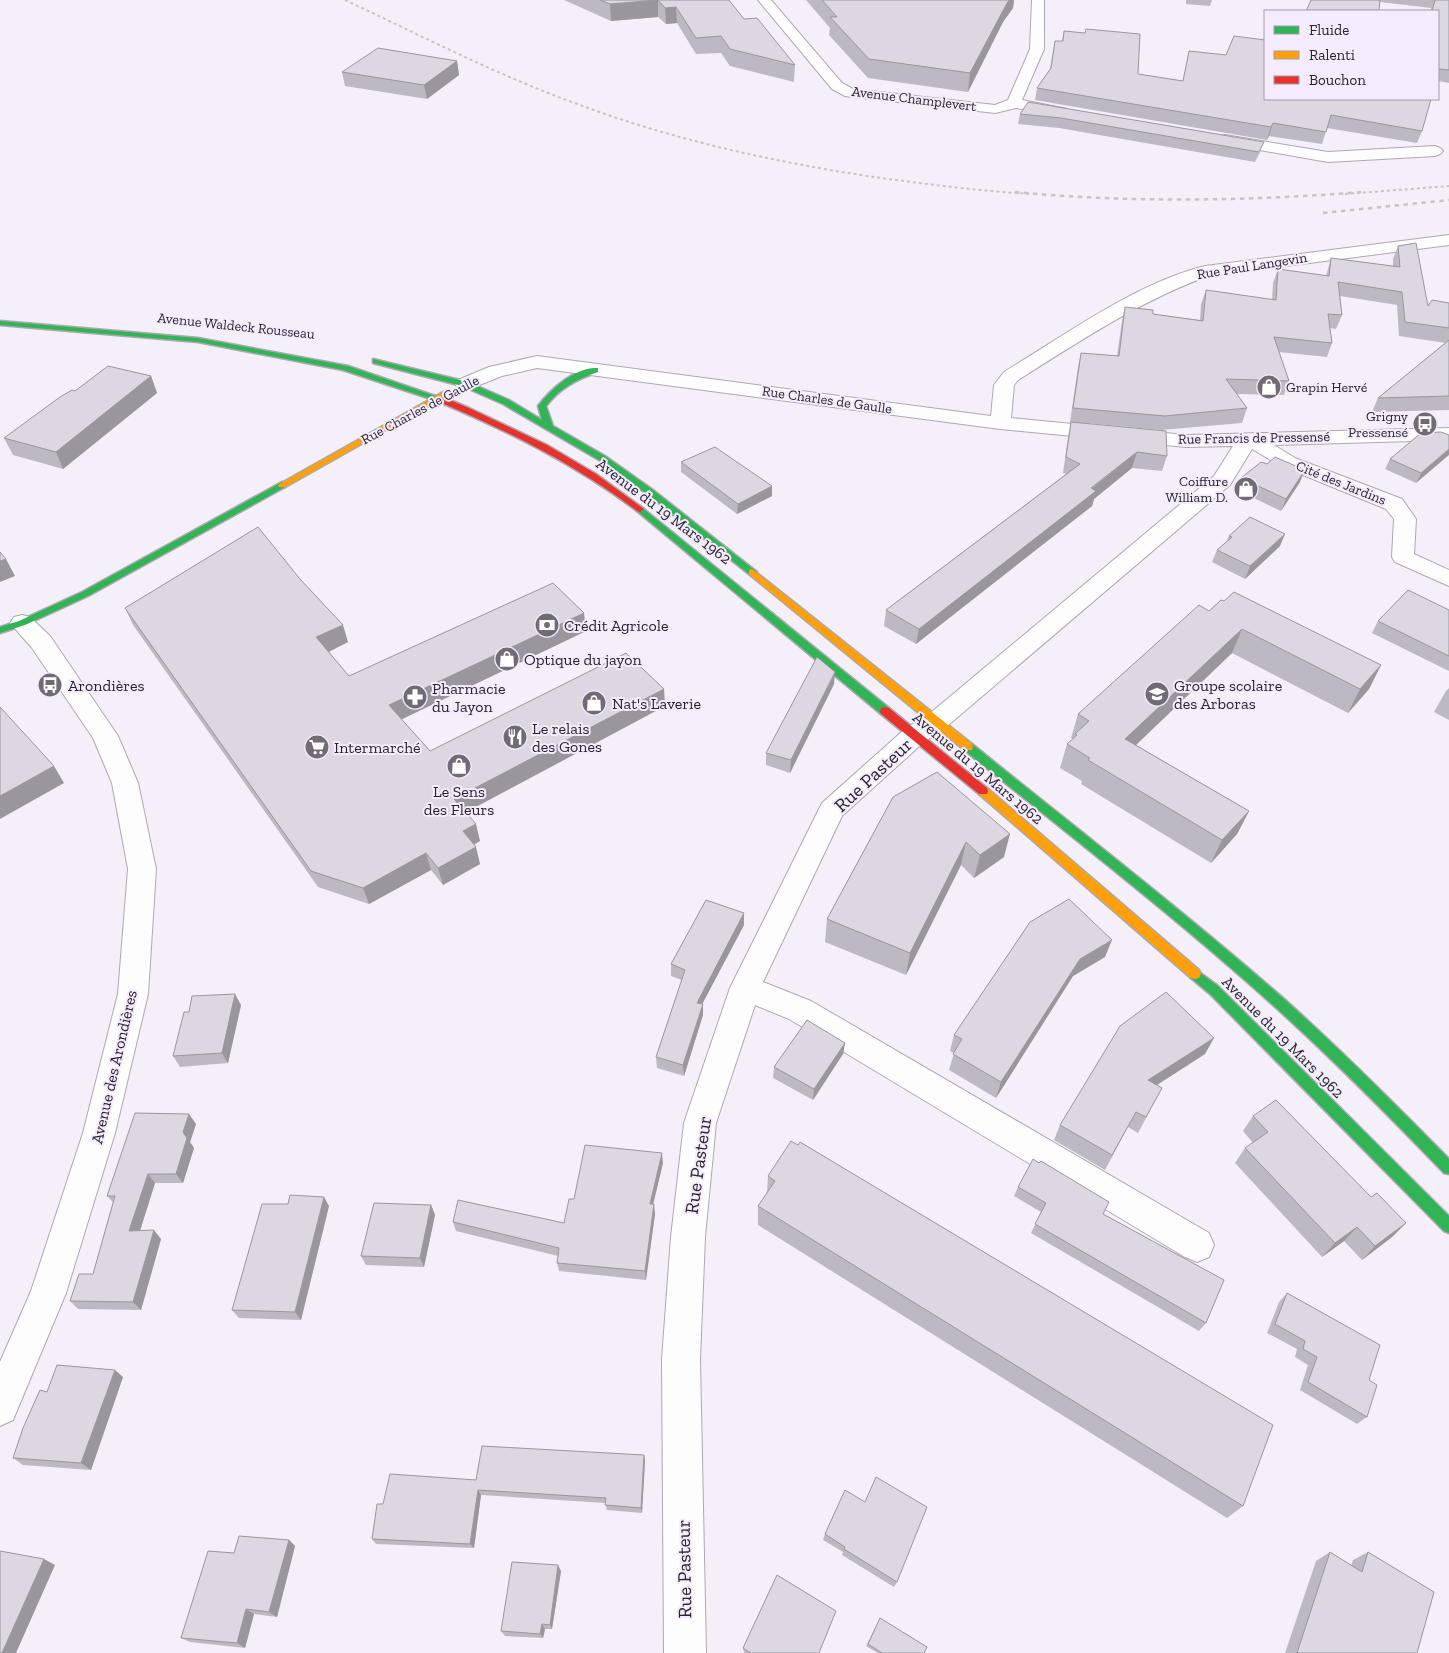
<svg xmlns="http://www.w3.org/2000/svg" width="1449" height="1653" viewBox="0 0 1449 1653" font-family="'Zilla Slab',serif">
<rect width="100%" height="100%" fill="#f5effa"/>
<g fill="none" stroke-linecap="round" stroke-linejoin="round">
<defs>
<g id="street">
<path d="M758,0H771L842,83L853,89L995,105L1008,100L1030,49L1032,0H1044V49L1022,100L1067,109L1069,112L1067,115L1062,116L1016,108L995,113L845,96L832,89Z"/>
<path d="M1225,135L1328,152L1435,146L1440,148L1443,151L1440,154L1435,156L1328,162L1220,143L1217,140L1220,137Z"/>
<path d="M1449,235V245L1208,276C1140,301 1080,341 1018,380L1014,385L1011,418L1186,435L1449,428V440L1274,445L1295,458L1402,499L1416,519L1414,554L1449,570V586L1395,562L1392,557L1394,519L1386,509L1281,466L1252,449L1230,485L946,727L924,742L842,816L763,982L811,1001L1209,1233L1214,1245L1209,1257L1197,1262L1185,1257L789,1019L755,1005L716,1123L705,1237L700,1359L706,1653H664L662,1359L671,1237L684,1123L730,988L822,803L906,728L928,715L1214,476L1233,446L1186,447L1000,429L537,368L502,376L472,388L465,390L458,388L455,384L458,380L489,367L537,356L991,416L994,385L1004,372C1065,335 1136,283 1205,266Z"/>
<path d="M22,615L30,617L50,636L118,736L138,783L156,869L148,994L115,1133L66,1293L13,1420L0,1426V1362L31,1291L83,1133L118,994L128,869L112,783L93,738L32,648L10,623L14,617Z"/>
</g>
<g id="fast">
<path d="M0,321L198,338L348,366L444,399L437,401L343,370L198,342L0,325Z"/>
<path d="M373,359L468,382L509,400L542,420L538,406C550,390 576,366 598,368V372C577,379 560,388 546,406L553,426L605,456L653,490L757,572L755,574H749L647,494L599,460L503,404L462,386L373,363Z"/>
<path d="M282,482L286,485L285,487L88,596L25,625L0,633V627L19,621L82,592Z"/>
<path d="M640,506L889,708L890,711L889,714H881L637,511L636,509Z"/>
<path d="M968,743L972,744C1076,828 1182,910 1283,998C1340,1049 1395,1104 1449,1159V1174L1444,1173C1389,1116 1333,1059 1274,1006C1174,916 1068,834 964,750L963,747Z"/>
<path d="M1195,969L1218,986L1449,1216V1233L1444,1231L1210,994L1191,978L1189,974L1191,970Z"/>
</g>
<g id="slow">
<path d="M445,391L452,393L285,487H279L278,485Z"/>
<path d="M752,569L972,744L973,747L972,750H964L749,574V570Z"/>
<path d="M983,787L987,788L1199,970L1201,974L1199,978L1195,979L1191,978L979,794L978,791Z"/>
</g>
<g id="jam">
<path d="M437,397H443L469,408L547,445L596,474L644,509L640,512L637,511C575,464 508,431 437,401Z"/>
<path d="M885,707L889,708L987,788L988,791L987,794H979L881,714L880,711L881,708Z"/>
</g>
</defs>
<!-- street casing -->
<use href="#street" stroke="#ada8b1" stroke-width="2"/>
<!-- fast casing -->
<use href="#fast" stroke="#ada8b1" stroke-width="3"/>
<!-- slow casing -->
<use href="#slow" stroke="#ada8b1" stroke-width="3"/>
<!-- jam casing -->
<use href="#jam" stroke="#ada8b1" stroke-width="3"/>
<!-- street -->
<use href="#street" fill="#fefdfe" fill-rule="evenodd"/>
<!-- fast -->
<use href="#fast" fill="#30b455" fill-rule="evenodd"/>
<!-- slow -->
<use href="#slow" fill="#ff9f0a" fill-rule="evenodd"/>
<!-- jam -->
<use href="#jam" fill="#e5322d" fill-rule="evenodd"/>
<!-- rail-far1 -->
<g stroke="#c6c4c7" stroke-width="2" stroke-dasharray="3 3" stroke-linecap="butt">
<path d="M345,0C422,36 499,76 580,105C674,140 774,162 874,177C926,184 979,191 1032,194"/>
<path d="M1345,194L1449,186"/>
</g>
<!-- rail -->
<g stroke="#c6c4c7" stroke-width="2.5" stroke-dasharray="4.5 4.5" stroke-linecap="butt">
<path d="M1015,192C1128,203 1249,201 1362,192"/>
<path d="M1323,213L1449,200"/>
</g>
</g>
<!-- wall -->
<g fill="#bdb9c2">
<path d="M564,0H729L744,19L795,65L794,82L730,66L721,53L696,54L677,23L666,24L658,17L611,21Z"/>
<path d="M806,0H1014L1013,8L1003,22L968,92L868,78L829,35L830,28Z"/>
<path d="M1186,0H1212L1210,6L1186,4Z"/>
<path d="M1311,0H1449V83L1438,81V11H1431V8L1380,2Z"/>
<path d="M1064,31L1138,74L1183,81L1189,51L1422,131L1417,143L1327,128L1322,144L1269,136L1267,140L1035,100L1037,88L1050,69L1055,41H1062Z"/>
<path d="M457,61L459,75L427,99L345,86L342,72Z"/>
<path d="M1028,102L1260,152L1255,162L1059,128L1018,124L1020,114Z"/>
<path d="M1398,246L1428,306L1449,303V410L1372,412L1378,398L1446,343L1399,336L1397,305L1340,296L1342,315L1336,329L1330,328L1332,343L1327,357L1279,352L1289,381L1284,395L1237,394L1247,408L1242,423L1161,430L1088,423L1167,456L1162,471L1132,468L1094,499L1092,506L916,644L884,626L886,610L1066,474L1063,473L1068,437L1071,422H1070L1078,367L1081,353L1117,356L1122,321L1125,307L1153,314L1200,320L1201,304L1206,290L1272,300L1273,283L1278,269L1326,276L1331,258L1393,266V259Z"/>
<path d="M151,376L157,393L63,469L13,455L4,438L75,391Z"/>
<path d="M1441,432L1416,483L1385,469L1390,459Z"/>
<path d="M681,462L772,496L737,514L681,472Z"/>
<path d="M1241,478L1300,482L1281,511L1237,490Z"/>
<path d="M1229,536L1280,546L1245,579L1212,562L1217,550L1226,542Z"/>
<path d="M125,608L348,642L329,652L349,676L586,631L401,719L430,751L665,706L466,812L480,841L474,845L480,864L443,885L431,870L369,904L318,887L133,625Z"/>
<path d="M1449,610V671L1372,633L1378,621Z"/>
<path d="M1209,611L1381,665L1369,689L1348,713L1232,653L1136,745L1249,811L1237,834L1211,863L1081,784L1082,781L1060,768L1067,744L1073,739L1071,738L1078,714Z"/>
<path d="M834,684L790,773L766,765V753Z"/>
<path d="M1449,688V720L1434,712L1446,691Z"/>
<path d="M893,797L1004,857L974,878L961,865L906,975L825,942L827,919Z"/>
<path d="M744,925L702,1004L703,1015L684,1076L657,1068L656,1057L682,980L671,976V964Z"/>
<path d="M1105,957L1073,976L996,1098L949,1070L954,1053L950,1051L954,1035Z"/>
<path d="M241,1005L228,1063L180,1067L173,1056L189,1012Z"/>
<path d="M845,1043L843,1054L813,1100L773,1078L774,1067Z"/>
<path d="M1205,1054L1156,1085L1162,1088L1138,1133L1128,1127L1105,1170L1054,1140L1060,1125Z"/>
<path d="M1253,1116L1371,1197L1406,1223L1392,1237L1362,1260L1344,1241L1322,1257L1235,1163L1245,1148L1253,1143L1243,1131Z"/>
<path d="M196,1124L190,1142L194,1148L183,1183H155L140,1231L161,1239L141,1310L78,1309L70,1301L93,1274L113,1202L107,1196Z"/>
<path d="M663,1163L653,1204L655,1214L646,1280L559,1271L557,1263L558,1256L456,1231L453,1222L564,1223L574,1199Z"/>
<path d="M768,1176L1243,1506L1227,1518L758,1225V1206L767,1193Z"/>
<path d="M1018,1187L1103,1214L1206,1323L1199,1331L1031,1233L1041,1212L1014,1196Z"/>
<path d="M288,1204L329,1206L301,1320L239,1318L232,1310Z"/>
<path d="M431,1205L435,1215L424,1267L366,1265L361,1256Z"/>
<path d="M1287,1293L1369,1380L1367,1417L1357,1424L1300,1390L1308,1365L1295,1357L1297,1349L1267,1333L1279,1302Z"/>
<path d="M123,1377L91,1470L23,1465L13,1458L47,1392Z"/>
<path d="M644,1455L645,1461L642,1513L607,1510L605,1503L481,1495L474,1548L376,1544L372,1539L383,1504L476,1480Z"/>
<path d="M845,1490L897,1582L894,1587L842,1555L843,1552L823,1540L825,1534Z"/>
<path d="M289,1540L295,1546L277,1617L254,1614L245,1648L190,1642L181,1638L234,1553Z"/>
<path d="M1330,1552L1351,1566L1353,1560L1368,1552L1417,1653H1285L1316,1561Z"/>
<path d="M561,1571L552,1629H545L543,1638L505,1636L501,1631Z"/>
<path d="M880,1618L924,1653H878L866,1646Z"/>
<path d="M743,1648L819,1653H744Z"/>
</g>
<!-- shaded-wall -->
<g fill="#9a969e">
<path d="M658,0V17L611,21L610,4Z"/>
<path d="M1009,0H1014L1013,8L1003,22L968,92L970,73L1006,5Z"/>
<path d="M676,7L677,23L666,24L665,8Z"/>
<path d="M457,61L459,75L427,99L424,85Z"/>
<path d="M1273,123L1269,136L1267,140L1271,127Z"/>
<path d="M151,376L157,393L63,469L56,452Z"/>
<path d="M1449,449V455L1416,483L1421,473Z"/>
<path d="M1137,452L1132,468L1094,499L1092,506L916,644L919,629Z"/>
<path d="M1305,470L1300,482L1281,511L1286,499Z"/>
<path d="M772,486V496L737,514L738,504Z"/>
<path d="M1285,534L1280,546L1245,579L1250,566Z"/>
<path d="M6,559L15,576L0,582V561Z"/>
<path d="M584,613L586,631L394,723L389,705Z"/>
<path d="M343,625L348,642L322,655L316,637Z"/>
<path d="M1242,629L1232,653L1117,763L1125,739Z"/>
<path d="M1381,665L1369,689L1348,713L1360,689Z"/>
<path d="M835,672L834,684L790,773L791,760Z"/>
<path d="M664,689L665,706L459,816L454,799Z"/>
<path d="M54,766L64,783L0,819V796Z"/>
<path d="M1249,811L1237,834L1211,863L1222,840Z"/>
<path d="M476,824L480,841L467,848L463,831Z"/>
<path d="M1010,834L1004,857L974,878L980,855Z"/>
<path d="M966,842L961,865L906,975L910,953Z"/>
<path d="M476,847L480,864L443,885L438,868Z"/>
<path d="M426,853L431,870L369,904L363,888Z"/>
<path d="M744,913V925L697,1014V1003Z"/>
<path d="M1112,940L1105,957L1073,976L996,1098L1001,1082L1080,959Z"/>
<path d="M235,994L241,1005L228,1063L222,1053Z"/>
<path d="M703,1004V1015L684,1076L683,1065Z"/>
<path d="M1214,1038L1205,1054L1140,1096L1148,1080Z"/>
<path d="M845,1043L843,1054L813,1100L814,1089Z"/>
<path d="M189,1114L196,1124L190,1142L194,1148L183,1183L176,1174L183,1132Z"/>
<path d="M662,1153L663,1163L651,1213L650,1204Z"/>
<path d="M148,1174L155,1183L137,1240L129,1231Z"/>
<path d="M324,1197L329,1206L301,1320L295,1312Z"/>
<path d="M654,1204L655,1214L646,1280L645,1271Z"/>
<path d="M431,1205L435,1215L424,1267L420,1258Z"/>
<path d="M1406,1223L1392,1237L1362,1260L1375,1246Z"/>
<path d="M1357,1227L1344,1241L1322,1257L1335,1243Z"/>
<path d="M154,1230L161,1239L141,1310L133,1302Z"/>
<path d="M115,1370L123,1377L91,1470L81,1463Z"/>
<path d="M644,1455L645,1461L642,1513L641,1508Z"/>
<path d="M478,1490L481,1495L474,1548L470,1544Z"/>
<path d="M289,1540L295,1546L277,1617L269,1612Z"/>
<path d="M44,1559L55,1565L16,1653H2Z"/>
<path d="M558,1565L561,1571L552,1629L550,1625Z"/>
<path d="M246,1609L254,1614L245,1648L237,1643Z"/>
<path d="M542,1624L545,1629L543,1638L540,1634Z"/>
</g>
<!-- building -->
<g fill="#dcd7e1" stroke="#9a969e">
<path d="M600,0H729L744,19L757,18L795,65L730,49L721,36L696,38L676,7L665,8L658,0L610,4Z"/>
<path d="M822,0H1009L1006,5L970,73L869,59L830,17H837Z"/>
<path d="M1311,0H1380L1379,11H1306Z"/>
<path d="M1435,0H1449V70L1439,69L1438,75V11H1432Z"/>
<path d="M1086,29L1140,34L1138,74L1183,81L1189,51L1226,55L1234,36L1265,40V99H1431L1422,131L1331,115L1326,132L1273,123L1271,127L1037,88L1051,68L1055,41H1063L1064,31L1085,33Z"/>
<path d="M378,48L457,61L424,85L342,72Z"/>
<path d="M1028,102L1264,142L1259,152L1061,118L1020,114Z"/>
<path d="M1416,243L1428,306L1432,300L1449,303V328L1405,322L1402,292L1338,282L1342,315L1328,314L1332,343L1274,337L1289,381L1226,379L1247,408L1165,416L1073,408L1081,353L1119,356L1125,307L1153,310V314L1203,321L1206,290L1276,300L1278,269L1329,276L1331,258L1400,267L1398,246Z"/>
<path d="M1449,340V396L1378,398Z"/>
<path d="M108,366L151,376L56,452L4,438L60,397L72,390L75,391Z"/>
<path d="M1071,422L1166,431L1167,456L1137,452L1091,488L1096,491L919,629L886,610L1080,464L1066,457Z"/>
<path d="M1441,432L1449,435V449L1421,473L1390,459L1421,433Z"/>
<path d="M715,447L772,486L738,504L681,462Z"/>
<path d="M1275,457L1305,470L1286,499L1241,478L1261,462L1267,464Z"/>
<path d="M1250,517L1285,534L1250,566L1217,550L1232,537L1229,536Z"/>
<path d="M258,527L300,579L343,625L316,637L349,676L553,583L584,613L389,705L430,751L626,653L664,689L454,799L476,824L463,831L476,847L438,868L426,853L363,888L311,871L125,608Z"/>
<path d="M0,552L6,559L0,561Z"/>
<path d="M1408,590L1449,610V656L1378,621Z"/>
<path d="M1234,592L1381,665L1360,689L1242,629L1125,739L1249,811L1222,840L1088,760L1090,758L1067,744L1077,735L1075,734L1089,721L1078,714L1199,605L1209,611L1221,600L1224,601Z"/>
<path d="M817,657L835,672L791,760L766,753Z"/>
<path d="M0,707L54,766L0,796Z"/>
<path d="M937,772L1010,834L980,855L966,842L910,953L827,919L893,797Z"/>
<path d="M1069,899L1112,940L1080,959L1001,1082L953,1054L962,1039L954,1035L1030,922Z"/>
<path d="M706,900L744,913L697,1003L703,1004L683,1065L656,1057L685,970L671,964Z"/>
<path d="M1166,992L1214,1038L1148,1080L1162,1088L1146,1117L1136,1112L1112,1155L1060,1125L1120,1026Z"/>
<path d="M235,994L222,1053L173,1056L184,1012H189L192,996Z"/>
<path d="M807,1020L845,1043L814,1089L774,1067Z"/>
<path d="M1276,1100L1371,1197L1377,1193L1406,1223L1375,1246L1357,1227L1335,1243L1245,1148L1268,1132L1253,1116Z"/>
<path d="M135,1113L189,1114L183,1132L187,1138L176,1174H148L129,1231L154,1230L133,1302L70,1301L79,1274H93L115,1196H107Z"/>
<path d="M791,1141L798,1145L800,1142L1273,1425L1243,1506L758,1206L775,1181L768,1176Z"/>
<path d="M585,1145L662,1153L650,1204H654L645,1271L557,1263L559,1248L453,1222L458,1200L564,1223L569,1199H574Z"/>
<path d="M1033,1159L1039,1163L1041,1161L1109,1202L1103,1214L1224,1280L1206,1323L1035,1224L1046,1203L1018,1187Z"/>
<path d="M290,1195L324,1197L295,1312L232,1310L262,1204H288Z"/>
<path d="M374,1203L431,1205L420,1258L361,1256Z"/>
<path d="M1287,1293L1380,1345L1369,1380L1377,1385L1367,1417L1308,1382L1317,1357L1303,1349L1305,1341L1275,1324Z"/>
<path d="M57,1365L115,1370L81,1463L13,1458L23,1428L40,1390L47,1392Z"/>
<path d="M482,1446L644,1455L641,1508L605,1505L606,1498L478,1490L470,1544L372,1539L377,1504H383L390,1474L476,1480Z"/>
<path d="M876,1477L927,1507L897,1582L844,1549L845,1547L825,1534L845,1490L865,1502Z"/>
<path d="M239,1536L289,1540L269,1612L246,1609L237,1643L181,1638L208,1551L234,1553Z"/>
<path d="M0,1551L44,1559L2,1653H0Z"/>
<path d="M1330,1552L1362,1572L1368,1552L1434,1592L1417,1653H1297Z"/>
<path d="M512,1562L558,1565L550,1625L542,1624L540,1634L501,1631Z"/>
<path d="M777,1575L836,1611L819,1653H751L743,1648Z"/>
<path d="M880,1618L927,1647L924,1653H882L868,1644Z"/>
</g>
<!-- icons -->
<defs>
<symbol id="shop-disc" viewBox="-11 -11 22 22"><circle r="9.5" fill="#706b74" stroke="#f5ebfe"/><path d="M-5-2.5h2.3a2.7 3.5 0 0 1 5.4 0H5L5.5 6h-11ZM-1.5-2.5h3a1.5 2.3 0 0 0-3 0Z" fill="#fff"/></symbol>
<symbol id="bus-disc" viewBox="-11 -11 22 22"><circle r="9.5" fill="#706b74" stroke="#f5ebfe"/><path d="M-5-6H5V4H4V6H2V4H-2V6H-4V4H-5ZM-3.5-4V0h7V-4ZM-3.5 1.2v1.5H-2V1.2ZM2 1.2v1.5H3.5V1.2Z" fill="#fff"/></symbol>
<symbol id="bank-disc" viewBox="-11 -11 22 22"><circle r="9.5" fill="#706b74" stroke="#f5ebfe"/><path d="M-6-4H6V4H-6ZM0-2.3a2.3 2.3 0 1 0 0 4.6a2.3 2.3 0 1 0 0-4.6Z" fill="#fff"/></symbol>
<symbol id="school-disc" viewBox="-11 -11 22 22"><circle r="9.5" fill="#706b74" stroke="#f5ebfe"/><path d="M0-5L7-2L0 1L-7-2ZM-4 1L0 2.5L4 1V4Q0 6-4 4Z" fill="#fff"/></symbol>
<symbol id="pharmacy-disc" viewBox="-11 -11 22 22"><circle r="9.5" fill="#706b74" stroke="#f5ebfe"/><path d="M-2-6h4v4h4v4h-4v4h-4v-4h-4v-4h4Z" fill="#fff"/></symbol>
<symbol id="restaurant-disc" viewBox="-11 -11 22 22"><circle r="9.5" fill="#706b74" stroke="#f5ebfe"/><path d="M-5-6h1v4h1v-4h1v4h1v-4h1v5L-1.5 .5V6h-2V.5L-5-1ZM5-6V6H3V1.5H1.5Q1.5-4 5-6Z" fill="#fff"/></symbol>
<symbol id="supermarket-disc" viewBox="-11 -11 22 22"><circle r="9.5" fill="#706b74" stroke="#f5ebfe"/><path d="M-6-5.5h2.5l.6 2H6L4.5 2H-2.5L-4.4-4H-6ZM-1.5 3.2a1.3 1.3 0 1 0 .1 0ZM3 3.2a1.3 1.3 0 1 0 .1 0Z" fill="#fff"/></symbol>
</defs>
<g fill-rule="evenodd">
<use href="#shop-disc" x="1255" y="373" width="28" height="28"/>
<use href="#bus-disc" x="1411" y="410" width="28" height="28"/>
<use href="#shop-disc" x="1232" y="475" width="28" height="28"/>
<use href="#bank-disc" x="533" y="611" width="28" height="28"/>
<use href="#shop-disc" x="493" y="645" width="28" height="28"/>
<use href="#bus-disc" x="36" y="671" width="28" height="28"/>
<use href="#school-disc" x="1143" y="680" width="28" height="28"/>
<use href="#pharmacy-disc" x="401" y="683" width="28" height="28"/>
<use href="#shop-disc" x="580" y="689" width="28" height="28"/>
<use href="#restaurant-disc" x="501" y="723" width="28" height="28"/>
<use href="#supermarket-disc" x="303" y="733" width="28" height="28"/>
<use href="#shop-disc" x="445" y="752" width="28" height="28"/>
</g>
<g text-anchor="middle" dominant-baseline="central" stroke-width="4" stroke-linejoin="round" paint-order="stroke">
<!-- far-street labels -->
<g font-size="14" fill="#28242c" stroke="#f5ebfe">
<text transform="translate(914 99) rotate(7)">Avenue Champlevert</text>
<text transform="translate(1252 266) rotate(-9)">Rue Paul Langevin</text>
<text transform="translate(236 326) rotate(6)">Avenue Waldeck Rousseau</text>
<text transform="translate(827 400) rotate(8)">Rue Charles de Gaulle</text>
<text transform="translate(420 410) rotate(-28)">Rue Charles de Gaulle</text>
<text transform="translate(1254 438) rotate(-1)">Rue Francis de Pressensé</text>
<text transform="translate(1341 483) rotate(22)">Cité des Jardins</text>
</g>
<!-- far-poi labels -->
<g font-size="14" fill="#28242c" stroke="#f5ebfe" text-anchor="end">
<text x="1286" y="387" text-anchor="start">Grapin Hervé</text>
<text x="1408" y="416">Grigny<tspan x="1408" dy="16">Pressensé</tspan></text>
<text x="1228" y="481">Coiffure<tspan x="1228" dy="16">William D.</tspan></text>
</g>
<!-- street labels -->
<g font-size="16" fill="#28242c" stroke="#f5ebfe">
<text transform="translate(664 511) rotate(37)">Avenue du 19 Mars 1962</text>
<text transform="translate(978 768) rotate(40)">Avenue du 19 Mars 1962</text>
<text transform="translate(1283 1037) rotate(45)">Avenue du 19 Mars 1962</text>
<text transform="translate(114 1067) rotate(-77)">Avenue des Arondières</text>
</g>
<!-- poi labels -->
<g font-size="16" fill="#28242c" stroke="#f5ebfe" text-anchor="start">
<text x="564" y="625">Crédit Agricole</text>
<text x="524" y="659">Optique du jayon</text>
<text x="68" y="685">Arondières</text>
<text x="1174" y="685">Groupe scolaire<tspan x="1174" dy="18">des Arboras</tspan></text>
<text x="432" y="688">Pharmacie<tspan x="432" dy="18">du Jayon</tspan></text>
<text x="612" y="703">Nat's Laverie</text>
<text x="532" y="728">Le relais<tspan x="532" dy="18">des Gones</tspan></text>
<text x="334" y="747">Intermarché</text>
<text x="459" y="791" text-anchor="middle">Le Sens<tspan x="459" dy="18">des Fleurs</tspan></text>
</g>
<!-- near-street labels -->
<g font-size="19" fill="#28242c" stroke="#f5ebfe">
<text transform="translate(873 775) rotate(-43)">Rue Pasteur</text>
<text transform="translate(698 1165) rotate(-82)">Rue Pasteur</text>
<text transform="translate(684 1569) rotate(-91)">Rue Pasteur</text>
</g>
</g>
<!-- legend -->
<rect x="1264" y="10" width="175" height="90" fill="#f5ebfe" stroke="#a39baa"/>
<rect x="1274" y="26" width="25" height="8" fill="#30b455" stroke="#a39baa"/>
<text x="1309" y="35" font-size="15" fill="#28242c">Fluide</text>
<rect x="1274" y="51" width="25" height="8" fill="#ff9f0a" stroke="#a39baa"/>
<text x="1309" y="60" font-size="15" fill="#28242c">Ralenti</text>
<rect x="1274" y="76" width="25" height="8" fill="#e5322d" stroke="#a39baa"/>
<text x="1309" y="85" font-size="15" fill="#28242c">Bouchon</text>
</svg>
